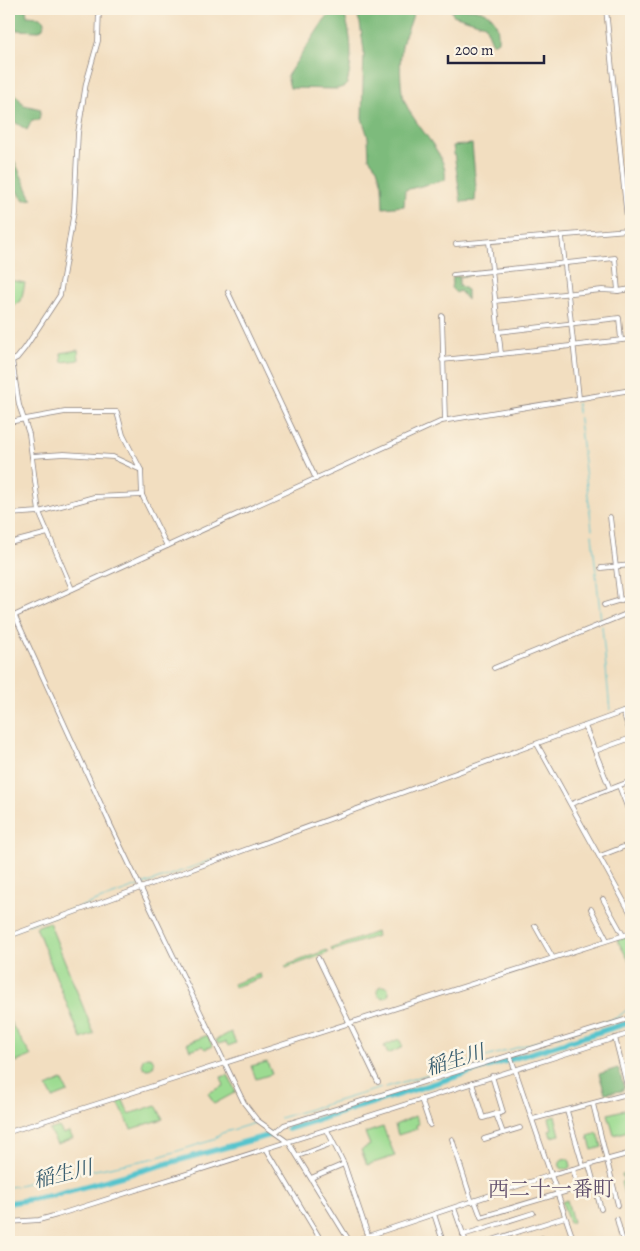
<svg xmlns="http://www.w3.org/2000/svg" width="640" height="1251" viewBox="0 0 640 1251" font-family="Alegreya,'Noto Serif JP',serif">
<rect width="100%" height="100%" fill="#fcf5e5"/>
<filter id="ink" filterUnits="userSpaceOnUse"><feTurbulence type="fractalNoise" baseFrequency=".02" numOctaves="2"/><feDisplacementMap in="SourceGraphic" scale="10" xChannelSelector="R" yChannelSelector="G"/><feConvolveMatrix kernelMatrix="1 2 1 2 8 2 1 2 1" color-interpolation-filters="sRGB"/></filter>
<filter id="wash" filterUnits="userSpaceOnUse"><feTurbulence type="fractalNoise" baseFrequency=".0096" numOctaves="4" result="noise"/><feDisplacementMap in="SourceGraphic" scale="20" xChannelSelector="R" yChannelSelector="G"/><feGaussianBlur stdDeviation="1.12" result="paint"/><feColorMatrix in="noise" values="0 0 0 0 0 0 0 0 0 0 0 0 0 0 0 0 0 1.4 0 .05"/><feComposite in="paint" operator="in"/></filter>
<g filter="url(#wash)">
<rect width="100%" height="100%" fill="#f2dec0"/>
<!-- green -->
<g fill="#9cdb91" stroke="#5f7e66">
<path d="M9,280L25,283L21,301L14,305L9,300Z"/>
<path d="M78,350L79,360L62,362L61,353Z"/>
<path d="M49,922L94,1034L81,1039L36,927Z"/>
<path d="M376,932L377,936L332,951L331,949Z"/>
<path d="M630,936L631,937V964L617,940Z"/>
<path d="M327,950L328,953L286,968L285,966Z"/>
<path d="M260,974L261,978L234,987L233,984Z"/>
<circle cx="383" cy="992" r="6"/>
<path d="M9,1020L31,1056L16,1062L9,1050Z"/>
<path d="M231,1032L236,1043L228,1046L226,1042L218,1044L216,1040Z"/>
<path d="M208,1035L212,1046L205,1049L202,1046L190,1050L187,1043Z"/>
<path d="M399,1039L403,1047L388,1054L384,1046Z"/>
<circle cx="148" cy="1063" r="6"/>
<path d="M267,1062L272,1074L256,1079L251,1066Z"/>
<path d="M228,1075L236,1092L214,1104L208,1093L224,1086L221,1077Z"/>
<path d="M62,1080L68,1092L53,1098L47,1087Z"/>
<path d="M122,1098L129,1114L156,1105L163,1119L131,1129L117,1100Z"/>
<path d="M631,1108V1130L614,1135L608,1114Z"/>
<path d="M415,1116L419,1124L416,1125L417,1129L398,1135L395,1125Z"/>
<path d="M555,1116L560,1135L551,1137L549,1130L552,1129L549,1118Z"/>
<path d="M59,1127L63,1134L69,1132L73,1138L57,1144L49,1130Z"/>
<path d="M383,1127L395,1156L367,1165L361,1150L370,1145L365,1133Z"/>
<path d="M598,1133L602,1147L592,1150L588,1136Z"/>
<circle cx="565" cy="1164" r="5.5"/>
<path d="M630,1173L631,1208L628,1209L621,1182L624,1181L622,1175Z"/>
<path d="M567,1200L573,1222L569,1223L562,1202Z"/>
</g>
<!-- forest -->
<g fill="#7dbb7b" stroke="#506e5b">
<path d="M9,9H26L27,16L41,17L45,21L43,28L39,31L16,30L9,23Z"/>
<path d="M342,9C352,31 354,63 346,86L337,89L290,88L287,76L325,19L333,12Z"/>
<path d="M355,9H414C412,20 409,27 404,38C399,52 400,77 402,92C407,122 450,152 445,180L405,190L404,206L383,208L382,184L377,168L369,158L368,137L362,118L364,51L360,23Z"/>
<path d="M451,9C477,9 500,7 498,41L493,44L485,25L453,15Z"/>
<path d="M9,86L24,105L41,109L39,120H32L27,130L13,121L9,129Z"/>
<path d="M472,144L476,188L475,201L461,202L453,146Z"/>
<path d="M9,157L14,160L32,199L24,200L9,182Z"/>
<path d="M474,274L459,277V285L467,290V300L460,291L456,293L451,288L453,277Z"/>
<path d="M618,1068L624,1087L622,1091L605,1093L599,1074Z"/>
</g>
<g fill="none" stroke-linecap="round" stroke-linejoin="round">
<!-- stream -->
<g stroke="#57c4cd" stroke-width="1">
<path d="M577,403L592,529"/>
<path d="M592,534L601,621"/>
<path d="M602,626L610,710"/>
<path d="M619,712L631,707"/>
<path d="M585,724L594,721"/>
<path d="M187,869L212,860"/>
<path d="M142,885L184,870"/>
<path d="M77,908L138,886"/>
<path d="M28,925L74,909"/>
<path d="M9,933L25,926"/>
<path d="M509,1050L617,1018L631,1006"/>
<path d="M386,1087L506,1051"/>
<path d="M280,1118L381,1088"/>
<path d="M19,1185L67,1173L85,1172L155,1158L213,1140L222,1133L255,1123"/>
<path d="M9,1187L16,1186"/>
</g>
<!-- river -->
<g stroke="#57c4cd" stroke-width="5.5">
<path d="M288,1129L631,1022"/>
<path d="M9,1203L54,1195L270,1135"/>
</g>
</g>
</g>
<g filter="url(#ink)">
<g fill="none" stroke-linecap="round" stroke-linejoin="round">
<defs>
<g id="minor">
<path d="M606,9L631,259"/>
<path d="M562,237L579,398"/>
<path d="M489,242L501,354L631,339"/>
<path d="M456,244L628,230"/>
<path d="M453,275L615,258L618,291L631,289"/>
<path d="M228,292L316,479"/>
<path d="M495,301L602,290L618,291"/>
<path d="M442,316L445,420"/>
<path d="M498,332L619,318L621,340"/>
<path d="M12,360L19,405L29,434L39,512L72,589"/>
<path d="M442,360L501,354"/>
<path d="M9,362L17,358L25,348L60,295L74,211L78,133L86,83L98,41L99,9"/>
<path d="M9,422L65,412H117L123,435L141,470L142,495L167,546"/>
<path d="M32,456L64,454L113,457L141,470"/>
<path d="M9,514L39,512L94,497L142,495"/>
<path d="M610,517L620,601"/>
<path d="M9,543L48,533"/>
<path d="M601,568L631,565"/>
<path d="M604,605L631,597"/>
<path d="M9,607L12,617"/>
<path d="M15,616L110,824L244,1103L257,1120L289,1143L350,1242"/>
<path d="M9,618L442,421L631,390"/>
<path d="M494,668L631,612"/>
<path d="M623,712L631,735"/>
<path d="M585,726L610,789"/>
<path d="M537,744L631,914"/>
<path d="M595,751L631,738"/>
<path d="M619,786L631,817"/>
<path d="M571,804L631,781"/>
<path d="M600,856L631,844"/>
<path d="M603,899L623,935"/>
<path d="M591,909L607,940"/>
<path d="M535,926L553,958"/>
<path d="M9,936L631,709"/>
<path d="M318,958L378,1082"/>
<path d="M615,1038L631,1102"/>
<path d="M510,1055L574,1242"/>
<path d="M472,1083L483,1118L503,1112L492,1076"/>
<path d="M421,1099L430,1125"/>
<path d="M593,1104L618,1205"/>
<path d="M567,1111L583,1166"/>
<path d="M496,1114L503,1133"/>
<path d="M533,1119L631,1093"/>
<path d="M327,1130L344,1164L368,1235"/>
<path d="M9,1132L631,933"/>
<path d="M276,1132L284,1125L631,1018"/>
<path d="M452,1139L472,1202"/>
<path d="M484,1139L520,1128"/>
<path d="M267,1150L322,1242"/>
<path d="M298,1156L333,1143"/>
<path d="M589,1165L601,1209"/>
<path d="M311,1178L344,1164"/>
<path d="M475,1201L481,1217L578,1188L573,1169"/>
<path d="M454,1208L466,1242"/>
<path d="M434,1214L443,1242"/>
<path d="M617,1219L623,1242"/>
<path d="M9,1222L39,1220L57,1215L631,1033"/>
<path d="M463,1235L533,1213"/>
<path d="M542,1238L544,1242"/>
<path d="M350,1242L551,1175L631,1153"/>
<path d="M486,1242L565,1217"/>
<path d="M624,1242L631,1241"/>
</g>
</defs>
<!-- minor casing -->
<use href="#minor" stroke="#8a807e" stroke-width="5.5"/>
<!-- minor -->
<use href="#minor" stroke="#fff" stroke-width="4"/>
</g>
</g>
<g text-anchor="middle" dominant-baseline="central" stroke-width="5" stroke-linejoin="round" paint-order="stroke">
<!-- water labels -->
<g font-size="20" font-style="italic" fill="#355b6e" stroke="#fcf5e5">
<text transform="translate(455 1060) rotate(-17)">稲生川</text>
<text transform="translate(63 1174) rotate(-14)">稲生川</text>
</g>
<!-- quarter labels -->
<g font-size="21" fill="#604f6c" stroke="#fcf5e5">
<text x="551" y="1189">西二十一番町</text>
</g>
</g>
<!-- margin -->
<rect width="640" height="1251" fill="none" stroke="#fcf5e5" stroke-width="30"/>
<!-- scale -->
<path d="M448 55v8h96v-8" fill="none" stroke="#22223b" stroke-width="2.5"/>
<text x="455" y="55" font-size="15" fill="#22223b" stroke="#fcf5e5" stroke-width="4" paint-order="stroke">200 m</text>
</svg>
